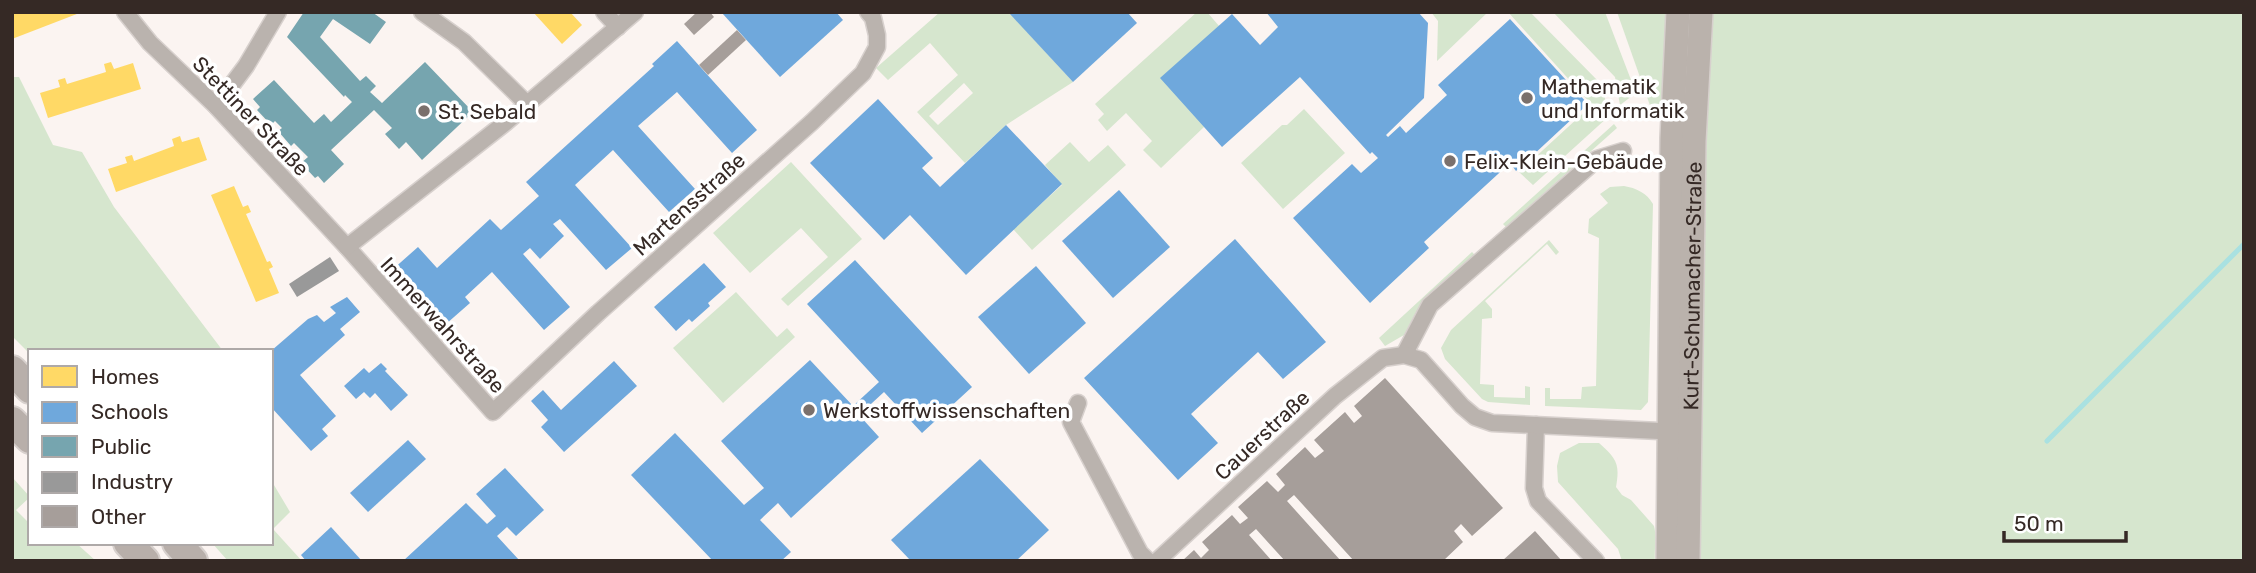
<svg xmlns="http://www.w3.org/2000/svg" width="2256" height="573" viewBox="0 0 2256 573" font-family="Rubik,sans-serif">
<rect width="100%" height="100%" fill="#fbf4f1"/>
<!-- green -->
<g fill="#d6e6ce" fill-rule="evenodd">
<path d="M940,12H1009L1073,82L1006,125L965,163L917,112L958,75L930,43L888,80L876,68ZM964,83L973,93L938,125L929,116Z"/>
<path d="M1197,12H1207L1219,26L1204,127L1161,168L1143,150L1152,141L1126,113L1107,131L1098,120L1104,114L1095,104Z"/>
<path d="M1431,12H1488L1437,61L1438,21Z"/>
<path d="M1508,12H1530L1603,86L1608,117L1533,185L1519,172L1592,105Z"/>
<path d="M1553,12H1605L1636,93L1620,105L1615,77Z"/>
<path d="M1617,12H1666L1668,31L1667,108L1653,114Z"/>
<path d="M1712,12H2244V561H1698L1700,287Z"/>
<path d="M12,77H19L53,145L82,152L114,207L223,351H30V354L12,336Z"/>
<path d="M1304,109L1345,153L1283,209L1241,163L1282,125H1287Z"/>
<path d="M1614,124L1617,128L1506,227L1503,224Z"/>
<path d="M1070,142L1089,162L1108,145L1126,165L1032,250L1013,229L1062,185L1045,165Z"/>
<path d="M791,162L862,239L788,306L781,299L828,257L801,228L750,273L713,233Z"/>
<path d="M1624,186C1636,188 1647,193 1653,204L1648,402L1641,410L1545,406V388H1550V399H1581L1582,387L1596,386L1599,238L1588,233L1589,219L1608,203L1600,194L1610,187Z"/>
<path d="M1549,240L1559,252L1556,255L1547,244L1485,301L1492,309V318L1482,319L1480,384L1494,385V397L1525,398V386L1530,387V405L1488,402L1482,399L1445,359L1441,348L1451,330Z"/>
<path d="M1472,252L1475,255L1426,301L1416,312L1404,335L1385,346L1379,338Z"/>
<path d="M736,292L777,337L787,328L795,337L723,403L673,348Z"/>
<path d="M1579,443H1599C1617,459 1620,464 1616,487L1622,495L1631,500L1654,526C1657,536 1654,550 1655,561H1622L1618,549L1558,482L1557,466L1560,453Z"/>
<path d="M12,477L30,497L16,510L30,524V543H76L96,561H12Z"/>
<path d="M271,480L290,512L273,529L302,561H228L212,543H271Z"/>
</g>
<!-- homes -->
<g fill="#ffd966">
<path d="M12,12H82L12,39Z"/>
<path d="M533,12H570L582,25L562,44Z"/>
<path d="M111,62L114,69L133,63L141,89L48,118L40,93L60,87L58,80L65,78L67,84L106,72L104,64Z"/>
<path d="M180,136L182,142L199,137L207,160L116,192L108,169L127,163L125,157L132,155L134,161L174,146L172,139Z"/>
<path d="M234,186L243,207L248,205L251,212L246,214L267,262L270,261L273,267L269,269L279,293L256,302L211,195Z"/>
</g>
<!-- schools -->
<g fill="#6fa8dc">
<path d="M723,12H836L843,20L780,77L722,13Z"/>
<path d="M1012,12H1127L1137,23L1073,82L1010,14Z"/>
<path d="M1266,12H1418L1428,23L1424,98L1386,135L1388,137L1400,126L1406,133L1447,95L1438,85L1510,19L1588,104L1516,171L1510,163L1424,242L1429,248L1370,303L1293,218L1352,164L1361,173L1378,158L1372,152L1370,154L1300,77L1222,147L1160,78L1232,14L1260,45L1278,27Z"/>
<path d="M677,41L757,130L732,153L677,92L638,126L695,189L669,212L613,150L575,185L632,248L606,270L560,219L553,224L564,236L540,259L530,248L523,254L570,307L544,330L492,272L465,297L470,303L438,331L427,318L431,315L392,270L418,247L437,268L490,219L501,230L539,196L526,182L654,66L652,64Z"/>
<path d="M878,99L933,158L922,168L940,187L1006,125L1062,184L966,275L910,215L884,240L810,163Z"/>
<path d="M1119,190L1170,247L1113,298L1062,241Z"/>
<path d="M1235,239L1326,342L1283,379L1258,352L1191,414L1218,443L1178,480L1084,378Z"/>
<path d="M855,260L972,387L922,433L884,392L859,415L879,437L791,518L778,503L760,520L791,552L781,561H713L631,475L675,433L744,505L764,488L721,441L810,360L853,406L879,382L807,304Z"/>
<path d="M704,263L726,287L708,303L710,306L692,322L689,319L676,331L654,307Z"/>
<path d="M1036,266L1086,323L1029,374L978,317Z"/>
<path d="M347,297L360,312L340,329L345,335L300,375L336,416L322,429L328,436L311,451L271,407V351L308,319L317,315L324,322L336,313L330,307Z"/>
<path d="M614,361L637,386L564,452L541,427L548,420L531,401L543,390L561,410Z"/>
<path d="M381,363L387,369L385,371L408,395L391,411L375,393L370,398L364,392L356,399L344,386L364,368L369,373Z"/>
<path d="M408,440L426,459L368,512L350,493Z"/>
<path d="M980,459L1049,530L1016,561H911L891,540Z"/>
<path d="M505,468L544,510L516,536L507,527L497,536L520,561H403L466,503L487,524L496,516L476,494Z"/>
<path d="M331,527L362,561H306L301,555Z"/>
</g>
<!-- public -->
<path fill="#76a5af" d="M304,12H372L386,22L370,44L333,19L320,37L360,81L366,76L376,86L370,92L382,103L425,62L473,112L422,160L406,142L399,149L385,134L392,128L374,110L331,150L344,164L324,183L318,176L315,178L301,163L308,157L294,143L291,146L278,131L282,128L275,121L271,125L257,110L260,107L253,99L274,80L314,123L324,114L331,122L352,102L345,95L344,97L287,37Z"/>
<!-- industry -->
<path fill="#999" d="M330,257L339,271L297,297L289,284Z"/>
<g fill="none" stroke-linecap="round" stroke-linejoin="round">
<!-- stream -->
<path stroke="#a9e1e1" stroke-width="5" d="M2047,441L2244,244"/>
</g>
<!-- building -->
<g fill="#a69e9a">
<path d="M697,12H710L714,17L694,35L684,24Z"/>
<path d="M737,30L746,40L708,75L699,65Z"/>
<path d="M1385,378L1503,508L1472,536L1461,524L1454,531L1463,542L1443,561H1424L1422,559L1420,561H1354L1294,495L1287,501L1341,561H1285L1256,529L1249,535L1272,561H1182L1194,550L1201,558L1209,550L1202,542L1232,515L1240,524L1248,518L1238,507L1267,481L1278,492L1285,485L1276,474L1305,447L1315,458L1324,451L1314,440L1345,412L1354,423L1362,416L1354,406Z"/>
<path d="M1535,531L1562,561H1502Z"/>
</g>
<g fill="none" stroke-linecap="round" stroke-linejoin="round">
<defs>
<g id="street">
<path d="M125,12L150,43L216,106L347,247L493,412L598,313L812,122L863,73L877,47V35L873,18L868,12"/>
<path d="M422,12L464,42L527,104"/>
<path d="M604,12L618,27"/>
<path d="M216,106L246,66L278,12"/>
<path d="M347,247L505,123L635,12"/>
<path d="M1404,355L1430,305L1597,159L1623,151"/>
<path d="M1078,403L1071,422L1140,553L1148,561"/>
<path d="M1536,425L1534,488L1538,501L1596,561"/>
<path d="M1157,561L1335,396L1383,358L1404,355L1421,360L1462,406L1475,417L1492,423L1680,432"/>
</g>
<g id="secondary">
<path d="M1668,561L1672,138L1678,12"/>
<path id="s1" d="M1688,561L1694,141L1701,12"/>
</g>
<g id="highway">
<path d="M12,370L30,389"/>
<path d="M12,421L30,439"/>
<path d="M128,543L145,561"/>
<path d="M177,543L193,561"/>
</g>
</defs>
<!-- street casing -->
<use href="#street" stroke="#d7d0cd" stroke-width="19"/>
<!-- secondary casing -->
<use href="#secondary" stroke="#d7d0cd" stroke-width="26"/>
<!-- highway casing -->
<use href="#highway" stroke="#d7d0cd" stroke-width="32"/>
<!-- street -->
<use href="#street" stroke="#bab3ae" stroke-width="16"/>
<!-- secondary -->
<use href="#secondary" stroke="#bab2ac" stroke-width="23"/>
<!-- highway -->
<use href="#highway" stroke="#b8afaa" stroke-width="28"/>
</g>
<!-- markers -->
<g fill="#7a706c" stroke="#fff" stroke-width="2.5">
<circle cx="1527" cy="98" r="7"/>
<circle cx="424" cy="111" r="7"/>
<circle cx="1450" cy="161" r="7"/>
<circle cx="809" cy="410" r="7"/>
</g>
<g text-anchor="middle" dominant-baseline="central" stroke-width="7" stroke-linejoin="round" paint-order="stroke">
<!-- poi labels -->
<g font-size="21" fill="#352925" stroke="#fff" text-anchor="start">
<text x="1541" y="86">Mathematik<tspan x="1541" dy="24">und Informatik</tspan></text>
<text x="438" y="111">St. Sebald</text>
<text x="1464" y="161">Felix-Klein-Gebäude</text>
<text x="823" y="410">Werkstoffwissenschaften</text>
</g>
<!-- street labels -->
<g font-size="21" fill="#352925" stroke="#fff">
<text transform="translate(251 116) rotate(46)">Stettiner Straße</text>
<text transform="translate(689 204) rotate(-42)">Martensstraße</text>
<text stroke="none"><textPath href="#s1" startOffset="275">Kurt-Schumacher-Straße</textPath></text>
<text transform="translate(443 325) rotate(48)">Immerwahrstraße</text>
<text transform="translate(1262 435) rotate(-43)">Cauerstraße</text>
</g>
</g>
<!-- border -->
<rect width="2256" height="573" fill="none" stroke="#352925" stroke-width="28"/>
<!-- legend -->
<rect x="28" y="349" width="245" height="196" fill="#ffffff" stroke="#aea9a8" stroke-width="2"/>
<rect x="42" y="366" width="35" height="21" fill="#ffd966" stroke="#aea9a8" stroke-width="2"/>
<text x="91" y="384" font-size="21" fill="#352925">Homes</text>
<rect x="42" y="402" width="35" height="21" fill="#6fa8dc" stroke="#aea9a8" stroke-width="2"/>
<text x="91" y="419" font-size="21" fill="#352925">Schools</text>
<rect x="42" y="436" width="35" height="21" fill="#76a5af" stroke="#aea9a8" stroke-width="2"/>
<text x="91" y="454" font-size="21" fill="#352925">Public</text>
<rect x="42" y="472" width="35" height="21" fill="#999999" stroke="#aea9a8" stroke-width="2"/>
<text x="91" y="489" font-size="21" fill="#352925">Industry</text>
<rect x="42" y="506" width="35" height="21" fill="#a69e9a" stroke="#aea9a8" stroke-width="2"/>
<text x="91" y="524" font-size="21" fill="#352925">Other</text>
<!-- scale -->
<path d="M2004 531v10h122v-10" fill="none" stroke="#352925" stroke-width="3.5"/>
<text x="2014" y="531" font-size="21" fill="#352925" stroke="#ffffff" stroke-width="5" paint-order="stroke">50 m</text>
</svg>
